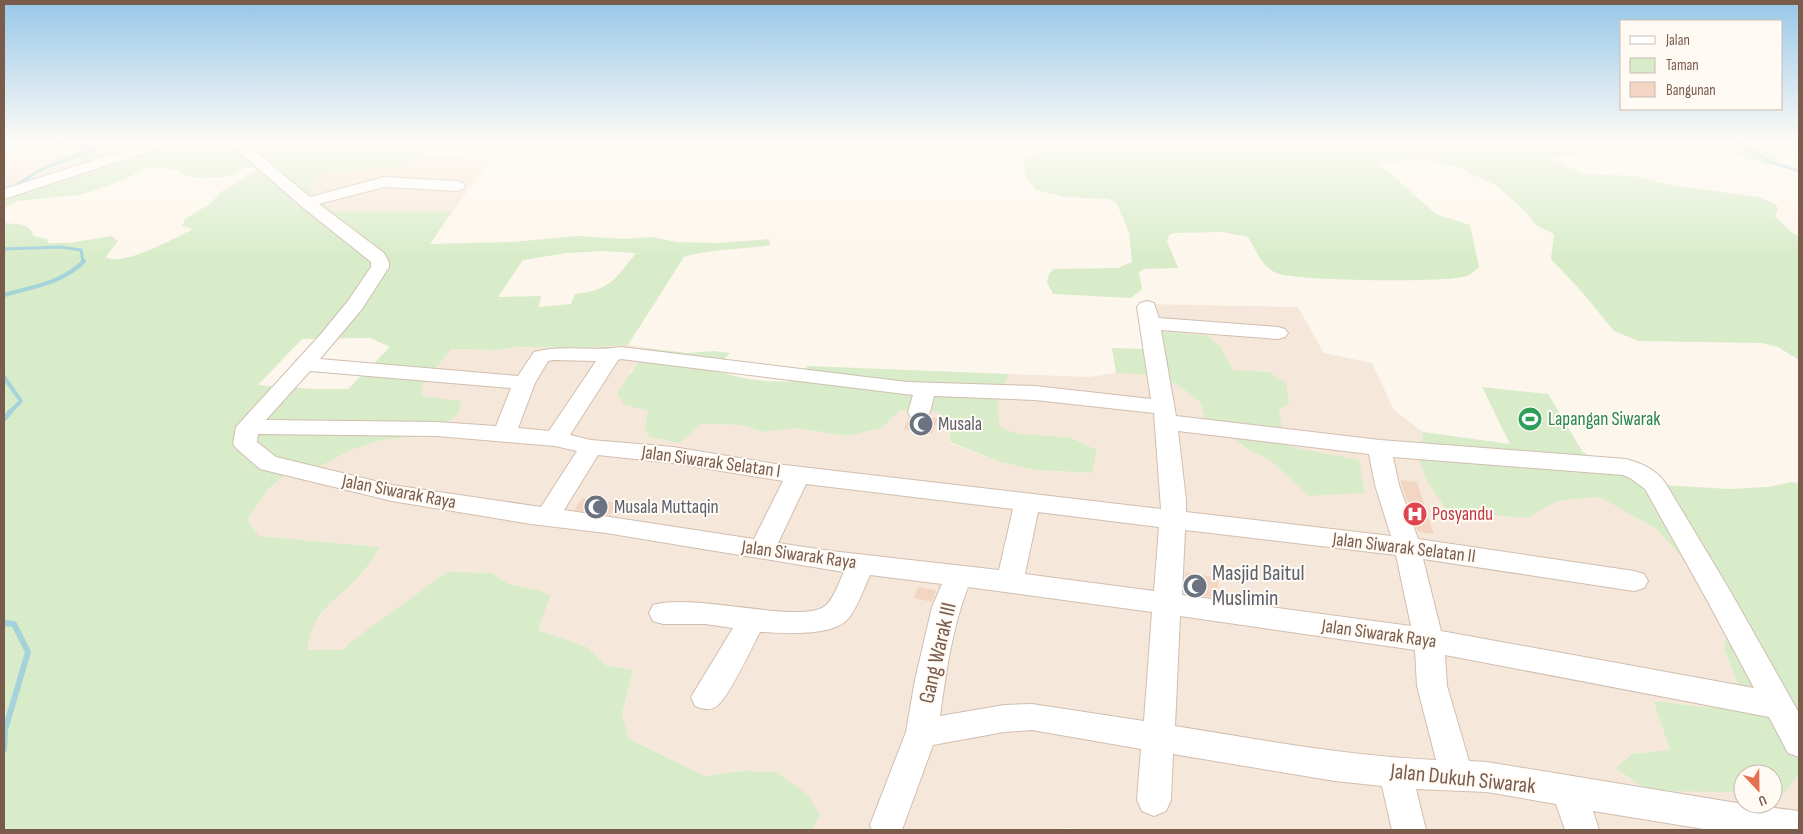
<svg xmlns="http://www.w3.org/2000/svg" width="1803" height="834" viewBox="0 0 1803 834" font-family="'Sofia Sans Condensed',sans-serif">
<rect width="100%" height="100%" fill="#fdf6ec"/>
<!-- residential -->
<g fill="#f5e8da">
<path d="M4,141H33L53,149L93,142L98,145L91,151L67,157L108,164L21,193L4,201Z"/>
<path d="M488,152L492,158L452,212H333L305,186L323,173L405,165L420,157Z"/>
<path d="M1144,304L1298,307L1324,353L1372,363L1394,410L1423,432L1419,459L1448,512L1528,518L1557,501L1599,497L1655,528L1694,570L1727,628L1724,649L1737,682L1741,708L1704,707L1653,702L1670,750L1632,754L1702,790L1743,792V804H1773V793H1785L1799,774V830H1078L1072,828L1033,830H812L820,815L741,771L705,776L629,739L622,714L633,670L605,665L587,647L538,630L539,590L508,584L492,573L395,611L349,643L346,650H306L311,628L331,601L362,574L380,547L258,536L247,520L268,489L297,466L319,467L351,450L381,440L433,435L421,396L422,386L451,349L495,350L517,347L588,348L628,345L647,348L629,374L625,405L648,411L645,426L680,443L701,424L743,425L762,432L796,428L847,436L882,428L900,410L939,412L949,424L950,443L1001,462L1034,470L1091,473L1097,450L1071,437L1018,434L999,427L997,406L1008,374L1089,377L1116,373L1150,375L1178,385L1200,402L1205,418L1249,450L1271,461L1309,496L1329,494L1296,448L1284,444L1279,410L1269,372L1233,370L1220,346L1141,329L1136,307Z"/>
</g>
<!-- green -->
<g fill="#d8ecc9" fill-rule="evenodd">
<path d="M98,141H435L420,157L405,165L323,173L306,186L333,212H452L430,244L512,242L577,236L624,239L652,237L676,242L717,243L769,239L770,245C741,250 711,248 684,257L628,345L588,348L517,347L495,350L451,349L422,386L421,396L461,401L459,413L433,435L381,440L351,450L319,467L297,466L268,489L247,520L259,536L380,547C374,556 369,565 362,573C338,601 313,607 307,650H345L349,643L447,572L492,573L508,584L539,590L550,596L538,630L587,647L605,665L633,670L622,714L629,739L705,776L741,771L776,772L808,795L820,815L812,830H4V223C18,225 27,221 34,236L47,239L48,243H69L111,236L118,241L106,257C121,268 177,237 193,229L182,226L185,219L211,203L221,192L255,171L256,168H246L224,177L199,178L185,175L178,170L156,167L145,169L111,185L79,195L18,201L4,208V201L21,193L106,165L84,161L62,165L67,157L92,151L98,146L93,142ZM601,251L636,253C614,280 611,290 575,294L571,304L539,307L541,296L498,297L523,260L567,253ZM370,338L390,347L348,389H314L258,385L302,339Z"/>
<path d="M1122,141H1538L1557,145L1581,153L1549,159L1584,174L1633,176L1675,186L1760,197L1776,205L1778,209L1775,216L1791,232L1799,236V360L1778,347L1762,343L1639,341L1614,331L1582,292L1551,259L1554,234C1545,229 1532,226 1529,215L1496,185L1454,166L1424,159L1378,163L1436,214L1470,225L1479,267C1475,270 1471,275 1467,276C1448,283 1293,281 1276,273C1261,266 1256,250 1248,237L1223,232L1174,233L1169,235L1167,241L1178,268L1144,269L1139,272L1142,289L1131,298L1053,294L1047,282L1049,274L1054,269L1118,268L1132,262L1129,232L1116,202L1108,199L1067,197L1036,190L1026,176L1023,159C1044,145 1084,151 1110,151L1119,147Z"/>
<path d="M1611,141H1678L1639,150Z"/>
<path d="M1703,141H1799V150L1768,151L1783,161L1769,166Z"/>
<path d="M1141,329L1208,336L1220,346L1233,370L1269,372L1286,383L1289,404L1279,410L1285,444L1296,448L1359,460L1365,493L1309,496L1271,461L1249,450L1205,418L1200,402L1178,385L1150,375L1116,373L1112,348L1144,349Z"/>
<path d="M647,348L687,353L714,351L730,353L714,370C742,379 766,383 795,381L808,366L1008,374L997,406L1000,427L1018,434L1070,437L1097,450L1092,473L1034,470L1001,462L950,442L949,424L939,412L900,410L882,428L847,436L796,428L762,432L743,425L701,424L680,443L649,437L645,426L648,411L625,405L617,394Z"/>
<path d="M1482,387L1548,394L1582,451L1592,459L1665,485L1728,489L1768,487L1791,482L1799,483V774L1785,793H1773V774H1743V792L1648,791L1616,768L1632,754L1670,750L1653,701L1704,707L1741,708L1737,682L1724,649L1727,628L1694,570L1655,528L1599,497L1557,501L1528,518L1448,512L1427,481L1419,459L1423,432L1510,444Z"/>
</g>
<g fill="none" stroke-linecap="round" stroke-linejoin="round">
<!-- stream-far3 -->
<g stroke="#a5d3da" stroke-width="3">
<path d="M1736,141L1768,161L1799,171"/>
<path d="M14,187L40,170L95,148L66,145L60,141"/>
<path d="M4,249L60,247L81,250L83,262"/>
</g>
<!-- stream-far2 -->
<g stroke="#a5d3da" stroke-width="4">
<path d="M4,295C32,287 63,283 84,261"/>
<path d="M4,377L21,401L10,412"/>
</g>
<!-- stream-far1 -->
<path stroke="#a5d3da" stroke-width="5" d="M4,419L11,411"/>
<!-- stream -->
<path stroke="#a5d3da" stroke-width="6" d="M4,623L14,624L28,652L5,730L4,749"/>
</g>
<!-- building -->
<g fill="#f3d5c3">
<path d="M909,417L919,421L929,417L938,418L932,434L904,429Z"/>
<path d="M1400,480L1417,482L1434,534L1418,532Z"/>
<path d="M582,498L618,503L610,515L574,510Z"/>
<path d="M1185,572L1218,578V598L1184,593Z"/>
<path d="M918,587L936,590L932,602L914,598Z"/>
</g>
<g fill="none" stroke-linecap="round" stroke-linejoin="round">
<defs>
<g id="minor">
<path d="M154,141H175L173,144L4,199V189Z"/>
<path d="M227,141H243L310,197L384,177L457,181L463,183L465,186L463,189L457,191L384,187L319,204L384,253L389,262V267L362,309L320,359L518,376L534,352C563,344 592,352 621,347L907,382L1035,386L1151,399L1137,307L1140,303L1147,301L1154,303L1159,318L1278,327L1285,329L1288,333L1285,337L1278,339L1161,330L1176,416L1380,440L1626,459C1642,463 1657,470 1666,484L1729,589L1799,713V757L1788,753L1769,717L1445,655L1447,686L1469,761L1487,762L1743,804L1799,811V830H1710L1593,811L1599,830H1565L1556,804L1487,792L1416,789L1426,830H1392L1382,786L1335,781L1173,754L1171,800L1166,811L1154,816L1142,811L1137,800L1141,749L1032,730L1004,732L933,745L902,830H872L870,825L906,732L915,680L932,607L942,584L870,575C864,588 856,611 847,620C830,637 782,633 760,632C752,647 729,697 717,706C710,711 703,709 695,706L691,697L733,628L705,624H663L653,621L649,613L653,605C693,592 801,625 825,606C834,599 839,582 844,572L606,533L531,524L392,501L260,469L237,449L233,444L236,427L320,335L348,301L371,267V262L301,206ZM621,359L913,395L908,412L911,417L919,419L927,417L930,412L934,396L1035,400L1154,413L1161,509L776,464L673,447L591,440L570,435L618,360ZM553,360L596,361L549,431L518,428L535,383L548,361ZM310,371L511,388L496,426L437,422L266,420ZM1178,431L1369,454L1375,485L1391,536L1186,512V500ZM258,434L437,436L555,446L577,451L541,507L392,485L276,457L257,442ZM598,455L673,463L783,481L754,539L564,510ZM1393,457L1623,475L1630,478L1645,489L1707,600L1754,688L1441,631L1423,559L1634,591L1644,588L1648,581L1644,574L1634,571L1418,539L1399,485ZM806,484L1013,509L999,570L831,551L778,543ZM1038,512L1159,527L1154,591L1025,574ZM1185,530L1396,555L1411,626L1182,595ZM968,587L1152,612L1144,721L1032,704L1004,705L940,716C946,673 952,628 968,587ZM1180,616L1415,650L1417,686L1436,760C1348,756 1261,740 1175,726Z"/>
</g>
</defs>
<!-- minor casing -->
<use href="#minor" stroke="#d1beb0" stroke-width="2"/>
<!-- minor -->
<use href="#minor" fill="#fff" fill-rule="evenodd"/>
</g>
<!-- sky -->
<linearGradient id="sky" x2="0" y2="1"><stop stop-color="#97c7e8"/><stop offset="0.55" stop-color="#fefbf6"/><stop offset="1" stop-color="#fefbf6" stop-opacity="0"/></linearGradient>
<rect width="1803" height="258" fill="url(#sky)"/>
<!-- icons -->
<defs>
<symbol id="stadium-disc" viewBox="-11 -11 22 22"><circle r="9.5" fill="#2e9e5b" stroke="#fffaf3"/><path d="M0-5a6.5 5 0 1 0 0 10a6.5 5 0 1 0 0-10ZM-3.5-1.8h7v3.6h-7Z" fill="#fff"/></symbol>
<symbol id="mosque-disc" viewBox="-11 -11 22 22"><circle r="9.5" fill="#6b7280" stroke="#fffaf3"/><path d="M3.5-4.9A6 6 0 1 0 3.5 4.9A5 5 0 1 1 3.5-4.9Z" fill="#fff"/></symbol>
<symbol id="hospital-disc" viewBox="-11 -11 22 22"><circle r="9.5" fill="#e0444e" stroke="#fffaf3"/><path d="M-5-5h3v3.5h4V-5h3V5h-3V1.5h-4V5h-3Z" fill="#fff"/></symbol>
</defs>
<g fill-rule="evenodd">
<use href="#stadium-disc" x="1516" y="405" width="28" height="28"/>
<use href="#mosque-disc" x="907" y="410" width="28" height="28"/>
<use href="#mosque-disc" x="582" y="493" width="28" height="28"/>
<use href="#hospital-disc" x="1401" y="500" width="28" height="28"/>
<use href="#mosque-disc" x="1181" y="572" width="28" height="28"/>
</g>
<g text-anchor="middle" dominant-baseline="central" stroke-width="4" stroke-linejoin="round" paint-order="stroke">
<!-- leisure labels -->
<g font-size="19" fill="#27864d" stroke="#fffaf3" text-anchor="start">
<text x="1548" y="419">Lapangan Siwarak</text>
</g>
<!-- worship labels -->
<g font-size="19" fill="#5b616d" stroke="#fffaf3" text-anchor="start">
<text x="938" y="424">Musala</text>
<text x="614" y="507">Musala Muttaqin</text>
</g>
<!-- street labels -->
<g font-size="19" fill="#7a5c4d" stroke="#fffaf3">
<text transform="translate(711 462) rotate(8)">Jalan Siwarak Selatan I</text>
<text transform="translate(399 492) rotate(11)">Jalan Siwarak Raya</text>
<text transform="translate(1404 548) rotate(7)">Jalan Siwarak Selatan II</text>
<text transform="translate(799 555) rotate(8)">Jalan Siwarak Raya</text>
<text transform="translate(1379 634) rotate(8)">Jalan Siwarak Raya</text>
</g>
<!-- health labels -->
<g font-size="19" fill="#be3a42" stroke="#fffaf3" text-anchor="start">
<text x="1432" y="514">Posyandu</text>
</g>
<!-- near-worship labels -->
<g font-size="22" fill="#5b616d" stroke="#fffaf3" text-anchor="start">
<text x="1212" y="573">Masjid Baitul<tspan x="1212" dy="25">Muslimin</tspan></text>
</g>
<!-- near-street labels -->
<g font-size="22" fill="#7a5c4d" stroke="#fffaf3">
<text transform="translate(938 653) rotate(-77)">Gang Warak III</text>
<text transform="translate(1463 779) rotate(6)">Jalan Dukuh Siwarak</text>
</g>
</g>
<!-- border -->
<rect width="1803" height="834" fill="none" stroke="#7a5c4d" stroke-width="10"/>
<!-- legend -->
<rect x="1620" y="20" width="162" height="90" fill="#fffaf3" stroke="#cabbb1"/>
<rect x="1630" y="36" width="25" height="8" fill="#ffffff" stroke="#cabbb1"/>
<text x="1666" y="45" font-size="15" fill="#7a5c4d">Jalan</text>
<rect x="1630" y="58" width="25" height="15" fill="#d8ecc9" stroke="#cabbb1"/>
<text x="1666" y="70" font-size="15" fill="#7a5c4d">Taman</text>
<rect x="1630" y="82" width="25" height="15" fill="#f3d5c3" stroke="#cabbb1"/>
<text x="1666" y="95" font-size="15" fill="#7a5c4d">Bangunan</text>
<!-- north arrow -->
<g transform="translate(1758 789) rotate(158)"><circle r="24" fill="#fffaf3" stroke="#cabbb1"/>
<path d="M0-4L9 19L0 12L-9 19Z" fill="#e76f51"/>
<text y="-8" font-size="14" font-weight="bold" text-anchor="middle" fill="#7a5c4d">U</text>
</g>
</svg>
